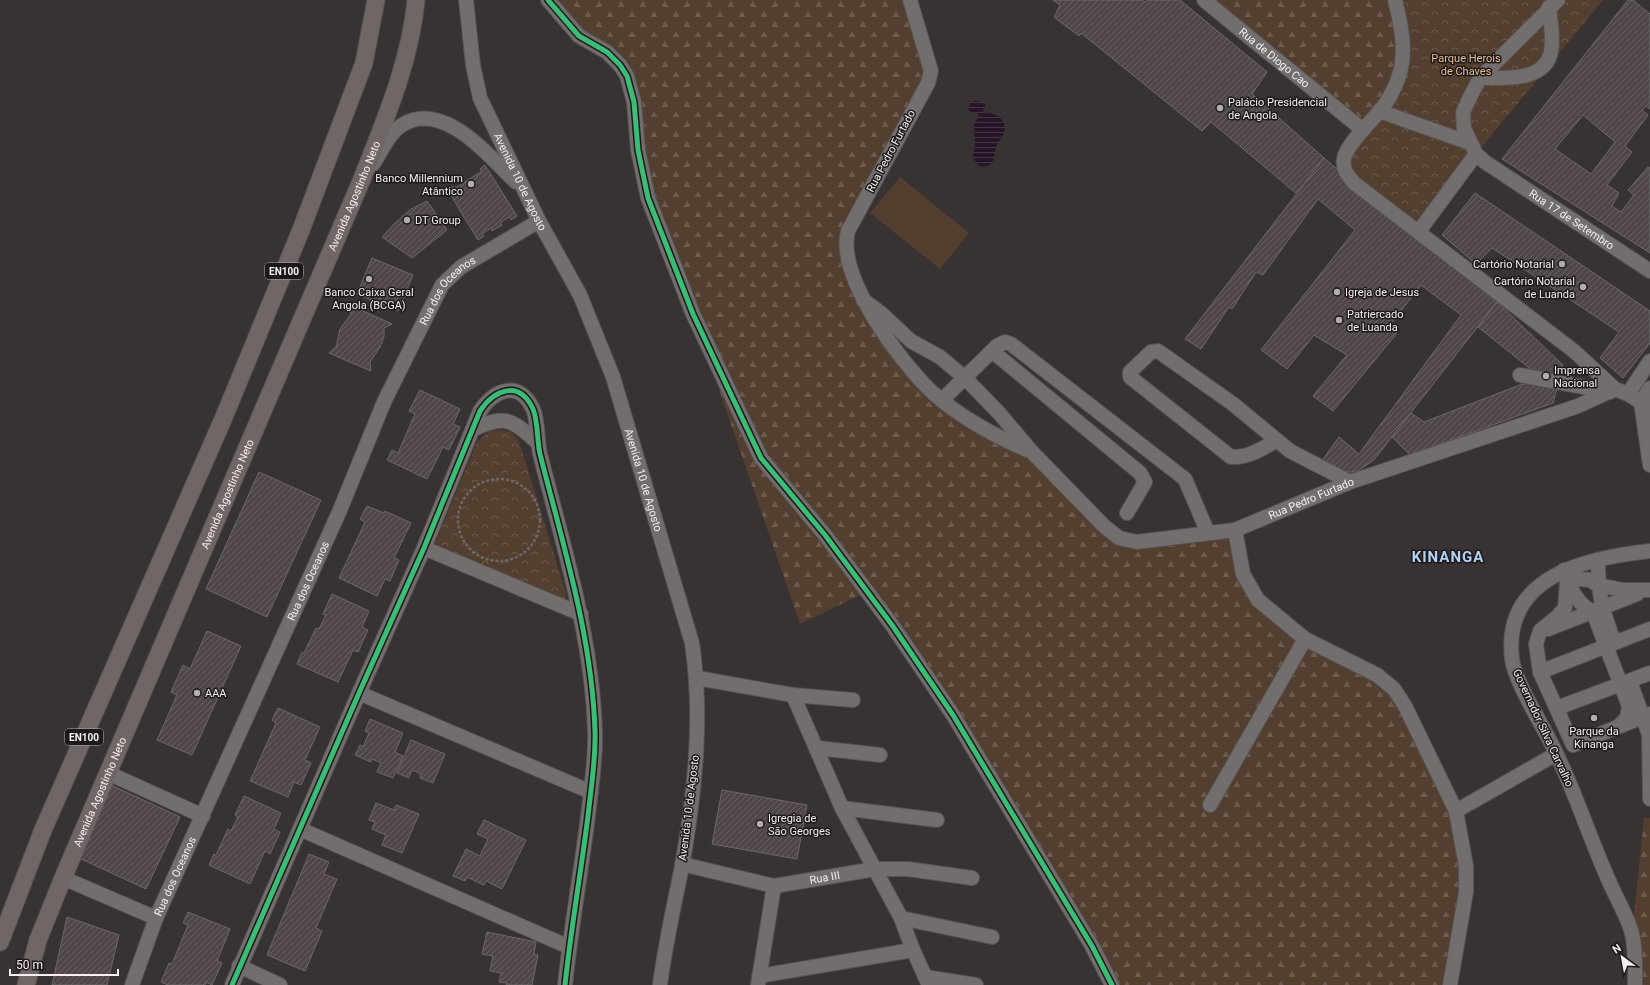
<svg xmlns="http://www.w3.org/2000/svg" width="1650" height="985" viewBox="0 0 1650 985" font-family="Roboto,sans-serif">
<defs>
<pattern id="forest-firs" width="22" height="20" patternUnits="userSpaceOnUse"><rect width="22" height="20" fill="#533f2f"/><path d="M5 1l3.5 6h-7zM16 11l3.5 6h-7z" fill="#6c5b4d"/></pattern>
<pattern id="park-crowns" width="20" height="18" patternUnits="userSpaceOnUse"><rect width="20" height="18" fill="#533f2f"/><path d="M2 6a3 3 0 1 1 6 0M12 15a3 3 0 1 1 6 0" fill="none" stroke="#6c5b4d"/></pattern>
<pattern id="water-rules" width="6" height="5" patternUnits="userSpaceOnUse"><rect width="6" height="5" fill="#261527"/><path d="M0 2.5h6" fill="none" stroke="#463747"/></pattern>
<pattern id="building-hatch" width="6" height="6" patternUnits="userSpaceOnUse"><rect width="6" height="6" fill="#4e4649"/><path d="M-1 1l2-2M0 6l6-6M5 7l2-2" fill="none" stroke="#686164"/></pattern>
</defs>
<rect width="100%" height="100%" fill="#383232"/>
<!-- forest -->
<g fill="url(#forest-firs)">
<path d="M548,0H910L931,71L848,231L863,300L934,394L1031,451L1119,538L1235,530L1258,600L1394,689L1456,811L1466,866L1448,985H1112L1092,946L867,592L800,624L693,314L648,198L627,76Z"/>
<path d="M1204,0H1395L1399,76L1363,130Z"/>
<path d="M1644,818H1650V985H1635L1632,933Z"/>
</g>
<!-- park -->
<g fill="url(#park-crowns)">
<path d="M1395,0H1603L1476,154L1419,231L1354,183L1344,158L1399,76Z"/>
<path d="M502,430L511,432L519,441L566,593L565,598L559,600L435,544L477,442L489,431Z"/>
</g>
<!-- pitch -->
<path fill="#533f2f" d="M900,177L969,233L940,269L870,213Z"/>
<!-- water -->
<path fill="url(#water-rules)" d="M974,101H978L986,105L983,110L984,113C996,112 1008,120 1004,133C1002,138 998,142 996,147C994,152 995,160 991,164C987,167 983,167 979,166L973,158L975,143L974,125L979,116L977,112L972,113L968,109L970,104Z"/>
<!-- building -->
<g fill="url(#building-hatch)" stroke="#6e686a" fill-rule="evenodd">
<path d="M1053,0H1142L1145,2L1147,0H1180L1267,72L1252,94L1324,158L1297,194L1211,122L1202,131L1081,33L1079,36L1054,17L1060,5Z"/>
<path d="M1628,0H1633L1650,14V109L1646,106L1642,110L1648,115L1625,146L1632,152L1607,185L1619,193L1612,206L1621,212L1634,195L1628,190L1648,167L1650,168V253L1502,159ZM1583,115L1615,142L1591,174L1555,149Z"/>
<path d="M1324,158L1497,302L1374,460L1356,472H1333L1319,465L1339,437L1359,454L1461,315L1421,285L1389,326L1397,333L1333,411L1313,396L1347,355L1314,335L1287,369L1261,350L1355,230L1318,199L1263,275L1256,272L1232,309L1229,307L1201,349L1185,339Z"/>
<path d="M485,165L517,216L511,220L509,217L500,223L502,225L492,231L491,228L482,234L484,236L478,240L447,189L452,186L454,189L482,171L480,169Z"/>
<path d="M1475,193L1650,311V343L1623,378L1600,358L1619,332L1492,248L1476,264L1442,235Z"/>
<path d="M427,201L447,230L412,258L382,237L395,223L411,209Z"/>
<path d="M372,258L413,275L398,311L357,294Z"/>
<path d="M1497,302L1563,365L1553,403L1410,455L1392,437L1411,413L1424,422L1530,381L1533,371L1478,327Z"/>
<path d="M350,305L392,324L384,328V337L380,347L370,362L371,371L329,353L336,347L340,329L351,314Z"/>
<path d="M420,390L460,409L453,424L460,427L449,450L443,447L427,479L387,460L392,450L398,453L415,414L409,411Z"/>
<path d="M259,472L321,500L267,617L206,589Z"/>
<path d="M367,506L384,513L385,511L411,523L394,558L399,560L390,581L385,579L377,596L339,578L365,522L360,519Z"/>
<path d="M332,594L369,611L362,627L368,630L358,652L353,650L338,682L297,664L302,652L304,653L316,628L319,629L326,615L323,614Z"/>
<path d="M207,631L241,646L192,755L157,740L177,695L171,692L183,665L190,669Z"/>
<path d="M278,708L320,727L305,760L311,763L301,785L294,782L288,797L250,781L276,723L272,720Z"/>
<path d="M370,719L403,733L395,752L403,756L393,778L377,772L381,763L372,759L371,762L355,755L360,745L363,747L369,733L365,731Z"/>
<path d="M411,740L445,754L433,783L420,778L421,774L412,770L409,778L397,773Z"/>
<path d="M111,785L180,817L146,889L77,857Z"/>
<path d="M722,790L807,805L797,859L712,844Z"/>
<path d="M244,796L281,813L274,829L280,832L270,854L265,851L250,884L209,865L214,854L216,855L228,829L231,831L238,817L235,815Z"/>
<path d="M376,803L394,810L396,805L419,814L402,853L382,845L386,835L372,829L375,822L369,820Z"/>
<path d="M484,820L526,840L502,889L486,881L484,885L467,877L465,881L453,876L466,849L480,856L488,839L477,834Z"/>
<path d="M309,854L329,862L324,874L337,879L316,928L322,931L305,971L267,955Z"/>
<path d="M188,912L230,929L217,961L222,963L212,985L206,982L205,985H168L161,982L169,963L172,964L188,925L183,923Z"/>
<path d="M67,917L119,935L107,985H52Z"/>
<path d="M487,932L536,942L534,954L538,955L532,985H506L507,983L499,982L501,973L490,971L493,956L482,954Z"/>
</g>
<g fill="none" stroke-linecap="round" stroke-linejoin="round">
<defs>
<g id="minor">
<path id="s1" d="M466,0L473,65L480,98L539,221L580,295L613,377L692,643C703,716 695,793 682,866C674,906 665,945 660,985"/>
<path d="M548,0L579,36L607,52L620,65L627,76L634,102L638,150L648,198L693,314L761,458L825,535L892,625L953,715L1092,946L1112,985"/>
<path d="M910,0L931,71L928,83L848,231C836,277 901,363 933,393C960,417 995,436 1027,450"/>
<path id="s2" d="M1204,0L1363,130"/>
<path d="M1395,0C1401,24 1407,51 1399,76C1395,88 1387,103 1378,113C1369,124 1346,145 1344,159C1342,169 1348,176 1354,183L1574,351L1615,389L1628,394L1650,408"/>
<path id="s3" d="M1558,0L1480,78L1471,95L1463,112L1464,128L1476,154L1485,162L1650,271"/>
<path d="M1480,78C1503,78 1546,82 1551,51C1554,37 1550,21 1549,7"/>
<path d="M1379,111L1470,143"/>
<path d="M373,164C381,152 389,133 402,125C444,99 489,157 516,182"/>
<path d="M1419,231L1476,154"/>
<path id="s4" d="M863,300L882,314L911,341L940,357L965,378L999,413L1031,451L1104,526L1119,538L1137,542L1235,530L1350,482L1578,406L1615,389"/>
<path d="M992,351L1140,473L1145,482L1127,513"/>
<path d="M1520,375L1610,392"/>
<path d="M1650,388L1641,402L1650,465"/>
<path d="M1628,394L1650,361"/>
<path d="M942,400L997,346L1005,342L1011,344L1185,479L1208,533"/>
<path d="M474,429C506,414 512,420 537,442"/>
<path d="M1277,440C1262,449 1248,458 1231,457L1130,377V372L1151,352L1158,351L1233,404L1290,451L1350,482"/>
<path d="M1235,530L1243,574L1258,600L1305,639L1377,675L1394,689L1405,706L1456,811L1466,866V892L1450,985"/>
<path d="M424,548L581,614"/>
<path d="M1598,560C1598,592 1602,610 1613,639"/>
<path d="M1564,570L1567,582L1565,608L1557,617L1540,631L1536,644L1540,672L1573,745L1650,714"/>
<path d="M1548,629L1637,594"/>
<path d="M1540,672L1650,629"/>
<path d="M697,678L793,695L853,700"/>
<path d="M1632,687L1649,734L1650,799"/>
<path d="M359,693L591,792"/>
<path d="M793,695L842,808L901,918L913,950L929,985"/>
<path d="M1557,708L1650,673"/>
<path d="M1619,726L1627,718L1629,706L1593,612C1579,605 1575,595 1567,582L1581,579L1590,580L1598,585L1623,590H1649"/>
<path d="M818,748L880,755"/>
<path d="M108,773L203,816"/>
<path d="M1210,805L1305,639"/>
<path d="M842,808L937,820"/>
<path d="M1456,811L1556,754"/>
<path d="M300,829L569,947"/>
<path id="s5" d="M682,864L774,886L875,869H908L972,878"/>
<path d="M63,878L156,918"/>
<path d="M901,918L992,937"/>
<path d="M239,966L280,985"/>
<path d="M759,976L913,950"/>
<path d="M925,977L976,985"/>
<path id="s6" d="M132,985L156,918L340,510L384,402L442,285L461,267L539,221"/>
<path d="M232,985L359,693L424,548L480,411C494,390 519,379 533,409C538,420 537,441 540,454C563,545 592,636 595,731C596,759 591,788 588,816C581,872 571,928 565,985"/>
<path d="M758,985L774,886"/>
<path d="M1635,985C1635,969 1636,950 1632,934C1629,919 1615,896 1609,881C1590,839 1576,794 1556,753C1545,729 1515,683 1512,659C1502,576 1586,558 1650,551"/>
</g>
<g id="major">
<path d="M0,942L43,830L224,417L301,230L364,63L376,0"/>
<path id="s7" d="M26,985L38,940L63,878L362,179C385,120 410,63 416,0"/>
</g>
</defs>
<!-- minor casing -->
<use href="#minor" stroke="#575151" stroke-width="16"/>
<!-- major casing -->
<use href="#major" stroke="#575151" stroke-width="19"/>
<!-- path -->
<circle stroke="#6e6969" stroke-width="2.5" stroke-dasharray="3 2" stroke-linecap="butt" cx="499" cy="520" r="41"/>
<!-- minor -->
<use href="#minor" stroke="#736e6e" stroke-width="14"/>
<!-- major -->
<use href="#major" stroke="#6f6766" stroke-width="17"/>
<defs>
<g id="cycleway">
<path d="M548,0L579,36L607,52L620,65L627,76L634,102L638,150L648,198L693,314L761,458L825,535L892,625L953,715L1092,946L1112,985"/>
<path d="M232,985L359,693L424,548L480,411C494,390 519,379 533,409C538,420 537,441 540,454C563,545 592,636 595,731C596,759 591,788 588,816C581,872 571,928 565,985"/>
</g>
</defs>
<!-- cycleway casing -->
<use href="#cycleway" stroke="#1e1919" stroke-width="8"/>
<!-- cycleway -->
<use href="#cycleway" stroke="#3abd76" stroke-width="5"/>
</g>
<!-- markers -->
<g fill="#b4adad" stroke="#1e1919" stroke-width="1.5">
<circle cx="1220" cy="108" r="4"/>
<circle cx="471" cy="184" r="4"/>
<circle cx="407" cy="220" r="4"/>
<circle cx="1562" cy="264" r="4"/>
<circle cx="369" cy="279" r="4"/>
<circle cx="1583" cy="287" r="4"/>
<circle cx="1337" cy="292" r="4"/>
<circle cx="1339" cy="320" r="4"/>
<circle cx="1546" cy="376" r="4"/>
<circle cx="197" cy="693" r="4"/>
<circle cx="1594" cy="718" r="4"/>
<circle cx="760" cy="824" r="4"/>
</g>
<g text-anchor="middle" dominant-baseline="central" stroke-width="3" stroke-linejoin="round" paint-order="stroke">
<!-- shield labels -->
<g fill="#1e1919" stroke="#b6afaf" stroke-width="1">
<rect x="265" y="263" width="38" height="16" rx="3"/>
<rect x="65" y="729" width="38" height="16" rx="3"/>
</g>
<g font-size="10" font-weight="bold" fill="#f7efef">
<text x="284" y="271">EN100</text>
<text x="84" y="737">EN100</text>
</g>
<!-- street labels -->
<g font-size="11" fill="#f7efef" stroke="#1e1919">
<text stroke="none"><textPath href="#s2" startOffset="91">Rua de Diogo Cao</textPath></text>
<text transform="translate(891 151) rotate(-62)">Rua Pedro Furtado</text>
<text stroke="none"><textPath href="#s1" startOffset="192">Avenida 10 de Agosto</textPath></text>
<text stroke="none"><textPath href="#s7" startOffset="855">Avenida Agostinho Neto</textPath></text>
<text stroke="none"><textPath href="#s3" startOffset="309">Rua 17 de Setembro</textPath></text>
<text stroke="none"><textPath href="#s6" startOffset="765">Rua dos Oceanos</textPath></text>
<text stroke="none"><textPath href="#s1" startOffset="516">Avenida 10 de Agosto</textPath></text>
<text stroke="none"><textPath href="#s7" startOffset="531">Avenida Agostinho Neto</textPath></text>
<text stroke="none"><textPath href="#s4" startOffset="551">Rua Pedro Furtado</textPath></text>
<text stroke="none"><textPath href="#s6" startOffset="441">Rua dos Oceanos</textPath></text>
<text transform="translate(1543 728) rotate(65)">Governador Silva Carvalho</text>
<text stroke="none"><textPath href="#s7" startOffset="207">Avenida Agostinho Neto</textPath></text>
<text transform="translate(689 808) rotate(-83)">Avenida 10 de Agosto</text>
<text stroke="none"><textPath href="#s6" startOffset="117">Rua dos Oceanos</textPath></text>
<text stroke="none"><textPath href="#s5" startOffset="146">Rua III</textPath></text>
</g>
<!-- park labels -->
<g font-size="11" fill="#ebbc93" stroke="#1e1919">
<text x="1466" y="58">Parque Herois<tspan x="1466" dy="13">de Chaves</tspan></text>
</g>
<!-- poi labels -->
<g font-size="11" fill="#f7efef" stroke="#1e1919" text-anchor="start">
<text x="1228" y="102">Palácio Presidencial<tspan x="1228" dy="13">de Angola</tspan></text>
<text x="463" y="178" text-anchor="end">Banco Millennium<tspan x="463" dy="13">Atântico</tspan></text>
<text x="415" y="220">DT Group</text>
<text x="1554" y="264" text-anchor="end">Cartório Notarial</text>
<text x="1575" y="281" text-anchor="end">Cartório Notarial<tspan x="1575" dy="13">de Luanda</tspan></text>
<text x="369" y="292" text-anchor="middle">Banco Caixa Geral<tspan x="369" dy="13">Angola (BCGA)</tspan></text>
<text x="1345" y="292">Igreja de Jesus</text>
<text x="1347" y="314">Patriercado<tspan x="1347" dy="13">de Luanda</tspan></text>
<text x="1554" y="370">Imprensa<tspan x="1554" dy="13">Nacional</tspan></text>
<text x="205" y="693">AAA</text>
<text x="1594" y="731" text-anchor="middle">Parque da<tspan x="1594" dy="13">Kinanga</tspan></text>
<text x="768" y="818">Igregia de<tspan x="768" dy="13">São Georges</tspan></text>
</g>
<!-- district labels -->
<g font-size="15" font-weight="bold" letter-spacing="1" fill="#b2d3f6" stroke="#1e1919">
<text x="1448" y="557">KINANGA</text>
</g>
</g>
<!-- north arrow -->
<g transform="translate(1622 957) rotate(328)" stroke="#1e1919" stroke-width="3" paint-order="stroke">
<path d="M0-3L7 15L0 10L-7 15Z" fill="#f7efef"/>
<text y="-6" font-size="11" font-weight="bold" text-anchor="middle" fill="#f7efef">N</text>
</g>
<!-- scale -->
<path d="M10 969v6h108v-6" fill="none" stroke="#f7efef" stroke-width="2"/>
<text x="16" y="969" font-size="12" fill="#f7efef" stroke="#1e1919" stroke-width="3" paint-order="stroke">50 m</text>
</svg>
